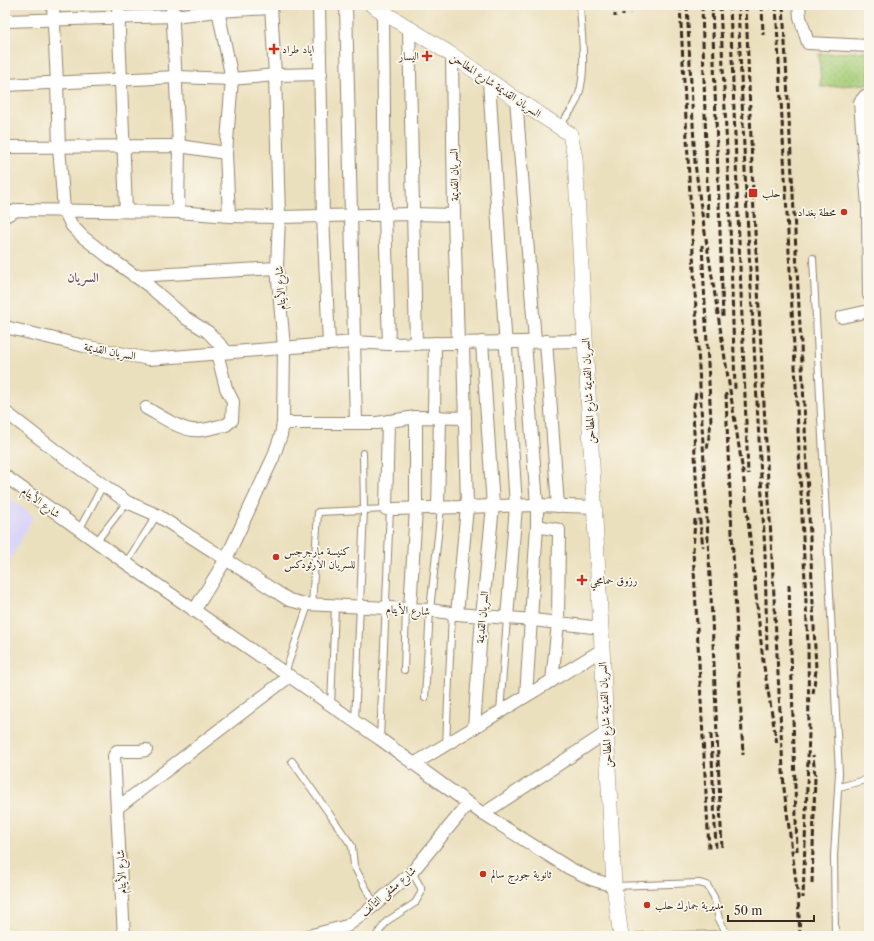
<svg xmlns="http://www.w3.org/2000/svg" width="874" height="941" viewBox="0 0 874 941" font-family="'Libre Caslon Text',Amiri,serif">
<defs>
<pattern id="park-dots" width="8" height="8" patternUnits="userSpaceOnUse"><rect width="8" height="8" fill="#a5cc77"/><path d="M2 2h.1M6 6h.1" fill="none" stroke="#8faf66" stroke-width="1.8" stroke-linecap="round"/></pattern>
</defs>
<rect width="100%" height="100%" fill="#fbf7ec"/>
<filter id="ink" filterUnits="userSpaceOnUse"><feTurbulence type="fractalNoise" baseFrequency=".025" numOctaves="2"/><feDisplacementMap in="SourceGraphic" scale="8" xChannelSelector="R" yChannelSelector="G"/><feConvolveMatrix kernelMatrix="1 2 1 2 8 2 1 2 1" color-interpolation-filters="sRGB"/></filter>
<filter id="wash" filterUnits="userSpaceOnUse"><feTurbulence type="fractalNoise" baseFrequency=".012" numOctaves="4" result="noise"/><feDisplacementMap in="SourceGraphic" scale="16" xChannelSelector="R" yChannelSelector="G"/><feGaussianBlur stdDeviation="0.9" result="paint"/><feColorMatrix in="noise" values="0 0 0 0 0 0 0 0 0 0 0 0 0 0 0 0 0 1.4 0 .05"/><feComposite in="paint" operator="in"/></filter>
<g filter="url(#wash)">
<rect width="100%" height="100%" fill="#ebe0be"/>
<!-- built -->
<path fill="#dad6f7" d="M5,494L34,516L5,570Z"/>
<!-- park -->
<path fill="url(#park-dots)" stroke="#707b4a" d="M868,51L869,84L821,87L819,54Z"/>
</g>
<g filter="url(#ink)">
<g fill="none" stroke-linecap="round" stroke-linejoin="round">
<defs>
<g id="service">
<path d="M559,127C564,119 571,112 575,104C589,78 581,34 580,5"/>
<path d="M813,258L839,773L834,856L835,936"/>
<path d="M79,530L103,485"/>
<path d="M96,542L127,502"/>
<path d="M126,563L157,515"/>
<path d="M312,605L318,512L387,509"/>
<path d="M404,670L406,609"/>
<path d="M285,673L308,605"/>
<path d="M425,698L430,610L441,508"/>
<path d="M331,705L335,606"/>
<path d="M500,712L507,618"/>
<path d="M355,722L364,510L363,453"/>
<path d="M380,739L390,509"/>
<path d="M446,745L452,614"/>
<path d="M292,761L352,846L354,866L375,905"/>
<path d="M839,787L869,779"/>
<path d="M614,886L699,883L707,885L714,897L719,919L728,936"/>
<path d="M376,936L387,921L415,903L421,893V888L412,872"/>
<path d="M638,936L727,934"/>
</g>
<g id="minor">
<path d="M53,5L57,83L59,147L64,210L72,226L83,237L110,258L149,286L187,319L208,332L227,352"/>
<path d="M118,5L126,211"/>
<path d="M172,5L179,146L178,212"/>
<path d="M217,5L232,79L226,153L229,216"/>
<path d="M319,5L323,217L329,343"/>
<path d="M346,5L356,423"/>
<path d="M799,5L800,17L808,43L869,46"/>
<path d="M383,12L385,214L389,344"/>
<path d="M5,21L173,16L218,11L271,8"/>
<path d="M409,28L416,344"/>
<path d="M489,81L516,506L507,618"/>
<path d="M5,85L177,77L232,79L275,75L321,74"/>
<path d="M869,94L865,96L860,102L868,206L869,295"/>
<path d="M516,99L535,341"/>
<path d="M5,147L179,146L226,153"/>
<path d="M454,215L458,343"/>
<path d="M5,216L17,210L178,212L229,216L279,217L412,214L454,215L452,55"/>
<path d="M134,276L277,268"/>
<path d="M842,317L869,311"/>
<path d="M5,327L84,346L149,359L353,342L389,344L585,341"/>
<path d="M546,341L558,506"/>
<path d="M525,342L537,505V526L526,696"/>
<path d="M146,408C161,416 184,433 201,430C210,429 218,426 226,425L232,420L233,402L226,388L217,353"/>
<path d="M434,417L435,343"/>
<path d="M5,418L8,414L60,454L127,502L157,515L289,600L305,604L430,610L457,614L533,620L601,628"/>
<path d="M283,423H377L416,417L465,418"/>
<path d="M5,476L126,563L380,739L483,814L569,868L591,879L614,886"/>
<path d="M438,508L440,417"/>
<path d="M386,509L388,421"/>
<path d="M394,509L537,505L595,507"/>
<path d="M537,526L559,530L558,623L552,681"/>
<path d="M410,609L416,508V417"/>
<path d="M194,611L226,559L273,458L281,435L283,423L284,347L277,268L279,217L275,75L271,5"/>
<path d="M457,614L467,507L463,343"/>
<path d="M474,728L482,616L493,506L482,342"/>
<path d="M414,764L602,650"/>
<path d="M117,808L290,676"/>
<path d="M483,814L606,733"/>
<path d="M124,936L114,756L117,751H140L146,750"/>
<path d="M308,936L347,926L375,905L412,872L468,804"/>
</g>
<path id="tertiary" d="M372,5L452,55L516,99L570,134L575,158L601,628L614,886L621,936"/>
</defs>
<!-- service casing -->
<use href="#service" stroke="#93856e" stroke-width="8"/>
<!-- minor casing -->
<use href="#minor" stroke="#93856e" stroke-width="14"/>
<!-- tertiary casing -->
<use href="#tertiary" stroke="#93856e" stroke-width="16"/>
<!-- service -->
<use href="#service" stroke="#fff" stroke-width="6"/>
<!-- minor -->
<use href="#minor" stroke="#fff" stroke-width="12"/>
<!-- tertiary -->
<use href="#tertiary" stroke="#fff" stroke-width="15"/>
<!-- rail -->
<g stroke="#3b2a1e" stroke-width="3" stroke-dasharray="6 3" stroke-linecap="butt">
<path d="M615,5V17"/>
<path d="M623,5V16"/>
<path d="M630,5L631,14"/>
<path d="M680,5L711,596L722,850"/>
<path d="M687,5L695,163L700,201L743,472L763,661L777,744"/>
<path d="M702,5L708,221"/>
<path d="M712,5L723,317"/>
<path d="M720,5L729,192L735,389"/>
<path d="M730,5L748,474"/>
<path d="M738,5L746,194L765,553L767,650"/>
<path d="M746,5L753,193L784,789L798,897L800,936"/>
<path d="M762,5L763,35"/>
<path d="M776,5L796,385L808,646L809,732L803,898"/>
<path d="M783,5L803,383L816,670L813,694"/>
<path d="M702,245L711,422L707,450"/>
<path d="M696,393L693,411L697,497L703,547"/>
<path d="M726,393L728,452L743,755"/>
<path d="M695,519L693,551L709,849"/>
<path d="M789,585L797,851"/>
<path d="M711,734L716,849"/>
<path d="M812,883L815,776L813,755"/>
</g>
</g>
</g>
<!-- markers -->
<g fill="#c8321e" stroke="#fbf7ec" stroke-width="1.5">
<path d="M272 43h4v4h4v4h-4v4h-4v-4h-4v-4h4z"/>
<path d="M425 50h4v4h4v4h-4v4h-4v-4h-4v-4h4z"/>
<rect x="748" y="188" width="10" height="10" rx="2"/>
<circle cx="844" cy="212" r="4"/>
<circle cx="276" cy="557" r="4"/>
<path d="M580 574h4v4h4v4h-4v4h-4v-4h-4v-4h4z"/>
<circle cx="483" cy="874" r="4"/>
<circle cx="647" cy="905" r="4"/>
</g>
<g text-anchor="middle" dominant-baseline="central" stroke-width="3.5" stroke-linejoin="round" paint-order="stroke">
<!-- poi labels -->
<g font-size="11" fill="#3b2a1e" stroke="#fbf7ec" text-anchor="start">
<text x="282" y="49">اياد طراد</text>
<text x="419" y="56" text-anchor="end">اليسار</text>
<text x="762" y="193">حلب</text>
<text x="836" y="212" text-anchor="end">محطة بغداد</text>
<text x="284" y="551">كنيسة مارجرجس<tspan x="284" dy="13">للسريان الارثودكس</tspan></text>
<text x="590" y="580">رزوق حمامجي</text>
<text x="491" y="874">ثانوية جورج سالم</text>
<text x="655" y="905">مديرية جمارك حلب</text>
</g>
<!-- street labels -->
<g font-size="11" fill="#3b2a1e" stroke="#fbf7ec">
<text transform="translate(496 85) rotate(34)">السريان القديمة شارع المطاحن</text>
<text transform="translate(454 175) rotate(-91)">السريان القديمة</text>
<text transform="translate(280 288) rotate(-94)">شارع الأيتام</text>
<text transform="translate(110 351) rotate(11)">السريان القديمة</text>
<text transform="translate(588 391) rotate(-93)">السريان القديمة شارع المطاحن</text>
<text transform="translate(41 502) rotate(36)">شارع الأيتام</text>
<text transform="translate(408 610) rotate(3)">شارع الأيتام</text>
<text transform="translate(482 617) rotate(-85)">السريان القديمة</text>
<text transform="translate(605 715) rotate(-93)">السريان القديمة شارع المطاحن</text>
<text transform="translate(121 872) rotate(-93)">شارع الأيتام</text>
<text transform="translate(388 891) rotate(-41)">شارع مشفى التآلف</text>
</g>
<!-- quarter labels -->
<g font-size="13" font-weight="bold" fill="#6a5364" stroke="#fbf7ec">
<text x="83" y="277">السريان</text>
</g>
</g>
<!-- margin -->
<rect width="874" height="941" fill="none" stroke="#fbf7ec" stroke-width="20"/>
<!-- scale -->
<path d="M728 915v6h86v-6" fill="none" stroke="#3b2a1e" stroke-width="2"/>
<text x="734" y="915" font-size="12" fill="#3b2a1e" stroke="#fbf7ec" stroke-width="3" paint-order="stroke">50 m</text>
</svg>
